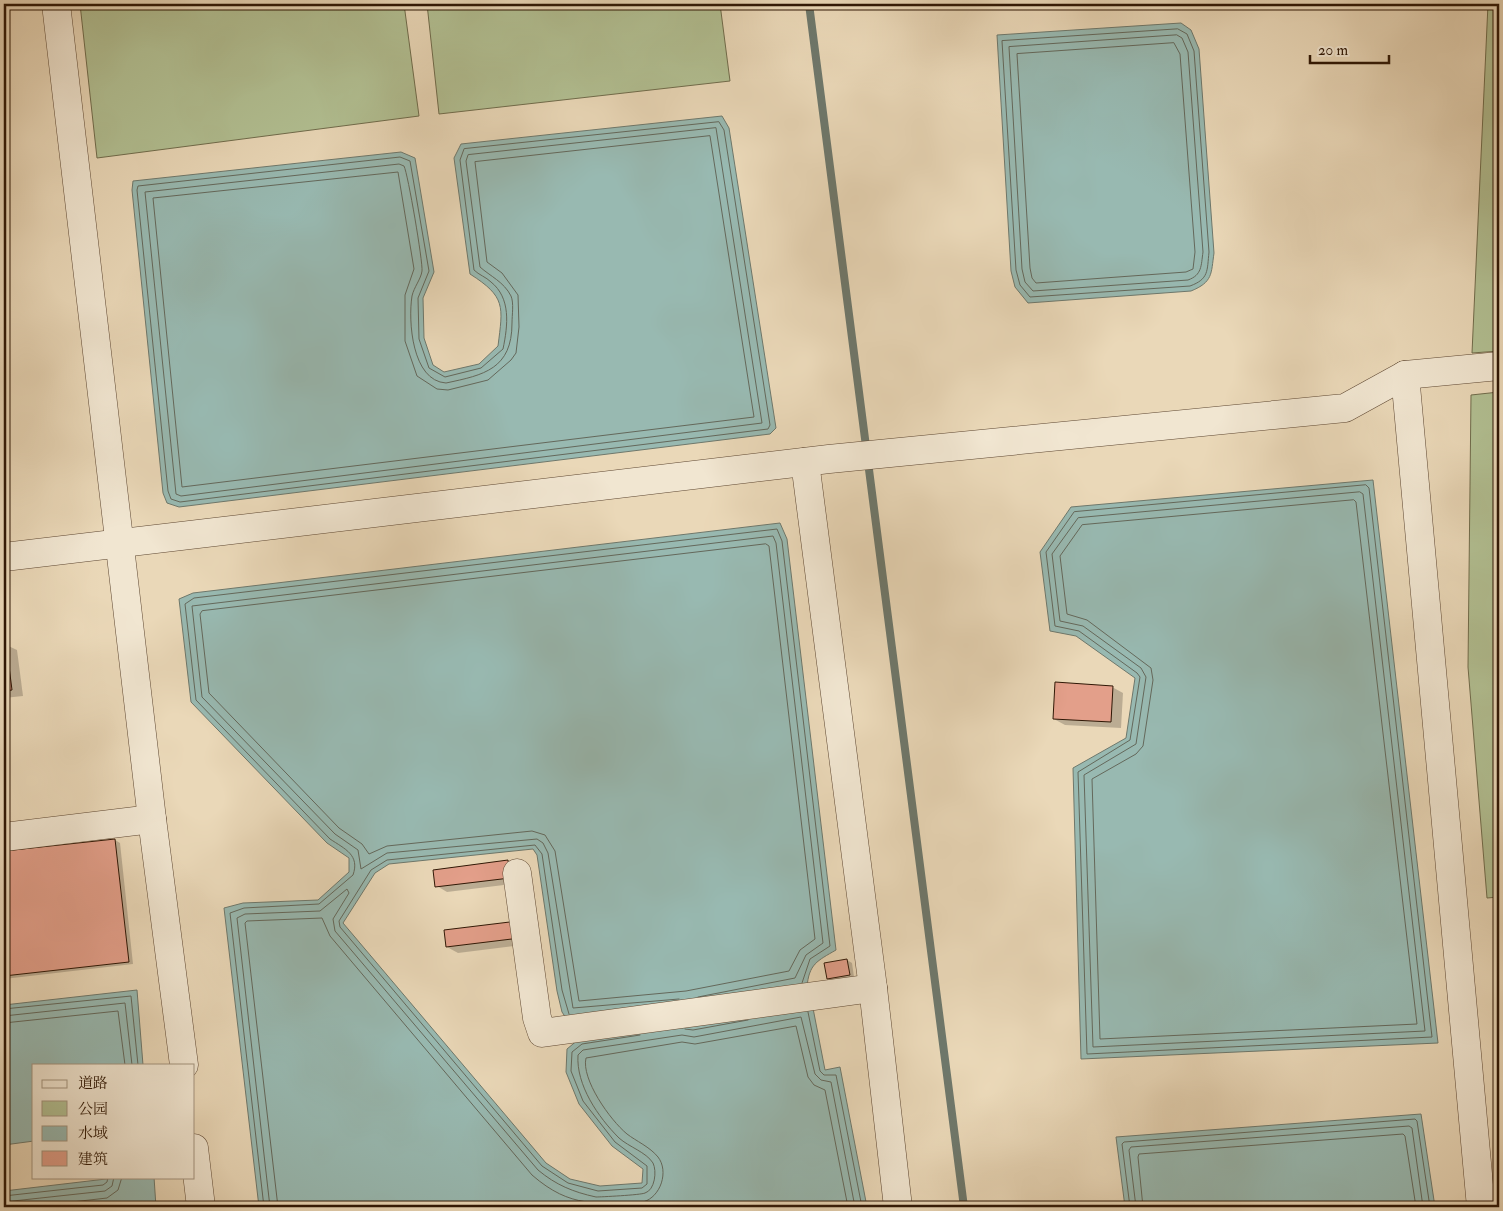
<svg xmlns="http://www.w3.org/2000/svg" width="1503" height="1211" viewBox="0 0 1503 1211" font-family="'IM FELL Double Pica','Noto Serif SC',serif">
<rect width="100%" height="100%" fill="#ead8b8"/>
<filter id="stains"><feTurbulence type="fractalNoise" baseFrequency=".004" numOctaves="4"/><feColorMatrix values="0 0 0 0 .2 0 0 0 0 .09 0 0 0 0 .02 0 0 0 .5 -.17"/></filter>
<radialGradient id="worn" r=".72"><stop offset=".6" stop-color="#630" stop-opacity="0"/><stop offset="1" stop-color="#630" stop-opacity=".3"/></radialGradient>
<!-- green -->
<g fill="#b2c093" stroke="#706c4c">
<path d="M80,4H404L419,116L97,158Z"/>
<path d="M427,4H720L730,81L439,114Z"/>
<path d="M1488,4H1499V351L1472,353Z"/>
<path d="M1499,392V897L1487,898L1468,667L1471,395Z"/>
</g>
<!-- water -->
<g fill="#98b9b1" stroke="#6e786c">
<path d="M1181,23L1191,30L1199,49L1214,253C1211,274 1213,282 1191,291L1028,303L1015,287L1011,271L997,35Z"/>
<path d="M722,116L729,128L776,428L770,434L179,507L167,503L163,493L132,190L133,181L401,152L415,158L434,272L423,298L424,338L433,365L444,372L479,364L498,346C503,306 506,297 470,274L454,158L461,144Z"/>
<path d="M1373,480L1438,1043L1081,1059L1073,768L1126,738L1135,678L1076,636L1050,631L1040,552L1071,507Z"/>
<path d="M780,523L787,539L836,950C817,961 809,964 807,987L568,1021L562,1012L557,991L537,855L533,849L389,864L375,873L343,923L546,1163L570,1179L600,1186L642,1183L643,1169L612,1146L579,1104L566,1072L567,1049L579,1039L812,1003L825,1070L840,1067L867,1207H259L224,908L243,903L318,900L349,872V858L327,843L191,702L179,599L193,593Z"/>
<path d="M137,990L143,1065H34V1141L4,1145V1005Z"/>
<path d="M1421,1114L1435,1207H1125L1116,1137Z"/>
<path d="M123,1177H154L156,1207H4V1191Z"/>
</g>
<!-- shadow -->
<g fill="#0003">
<path d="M4,644L17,650L23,696L4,698Z"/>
<path d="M1112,687L1123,693L1121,728L1065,725L1054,719Z"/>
<path d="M115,840L120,843L133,964L4,979V853Z"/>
<path d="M507,862L518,868L520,883L447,892L437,886Z"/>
<path d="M518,922L530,944L458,953L447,947Z"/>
<path d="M847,960L852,963L854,977L833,981L828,979Z"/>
</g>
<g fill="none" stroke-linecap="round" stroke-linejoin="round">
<!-- shore -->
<g stroke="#64685b" stroke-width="1">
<path d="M1178,29L1187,34L1194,51L1209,252C1207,271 1209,279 1190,286L1030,297L1020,285L1016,270L1002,41Z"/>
<path d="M1177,35L1182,38L1188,52L1203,252C1201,266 1202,275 1188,280L1033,291L1025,282L1022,269L1009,47Z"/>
<path d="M1174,43L1180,54L1195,252L1193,269L1186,272L1036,283L1032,278L1030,268L1017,54Z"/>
<path d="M719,122L724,130L770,425L768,429L180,502L171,499L168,491L137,190L138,186L400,157L410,161L429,271L418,298L419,339L429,368L445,377L481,368L503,349C508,325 511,298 491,282C486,277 479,275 474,270L460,160L464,149Z"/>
<path d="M716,128L762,423L181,496L176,494L145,192L399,164L404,166C408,174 423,262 422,271C421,279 414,287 412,296C408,321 412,381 446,383C484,375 512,369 512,323C512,315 514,303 511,296C504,282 490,276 480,267L466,161L468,155Z"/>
<path d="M710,136L754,417L182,487L153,198L398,172L414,269L405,295V341L417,376L437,389L448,390L488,380L511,360L516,353L519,327L518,295L502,273L487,262L475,162Z"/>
<path d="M1366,485L1369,488L1432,1037L1087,1054L1078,772L1130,740L1140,677L1137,673L1079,631L1055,626L1046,552L1074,512Z"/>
<path d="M1360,492L1363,494L1425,1031L1093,1047L1084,775L1136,744L1146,677L1141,668L1083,626L1060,621L1052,554L1078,518Z"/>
<path d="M1354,500L1356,502L1417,1024L1100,1039L1092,779L1136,754L1143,746L1153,680L1151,668L1087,620L1067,614L1060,556L1082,525Z"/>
<path d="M766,544L769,546L815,939L800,950L789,971L686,991L579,1001L555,851L545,835L532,831L387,846L369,854L362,844L339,828L209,693L200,614L202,611Z"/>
<path d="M679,999L573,1008L548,853L543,843L537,839L387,853L361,869L358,850L335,834L202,697L192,606L773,536L776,543L823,943L806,955L795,978L698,997"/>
<path d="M4,1009L131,996L138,1065"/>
<path d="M808,1012L820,1071L824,1075H836L862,1207"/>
<path d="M569,1014L562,990L542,854L535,845L387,860L371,870L339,921L340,927L542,1166L568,1183L598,1191L642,1188L647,1184V1166L615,1142L583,1101L571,1071L572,1052L582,1044L640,1035"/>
<path d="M4,1016L125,1003L132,1065"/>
<path d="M4,1023L118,1011L125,1065"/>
<path d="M685,1029L693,1030L748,1020"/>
<path d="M4,1196L103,1185L107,1182L108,1177"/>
<path d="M4,1202L105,1191L112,1186L114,1177"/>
<path d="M28,1207L107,1198L118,1190L122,1177"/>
<path d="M264,1207L230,913L244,908L319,904L353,875C360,855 345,849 330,839L196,700L185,604L194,598L777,529L782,541L830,946L810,959L802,983"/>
<path d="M270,1207L237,918L245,914L320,911L347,889L349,893L333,919L335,931L538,1170C556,1185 573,1192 596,1197C600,1197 641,1195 645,1193C655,1190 657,1171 653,1163C646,1152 629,1147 619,1138C598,1117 576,1085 578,1055L583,1050L682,1035L694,1037L801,1017L815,1074L821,1080L831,1082L855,1207"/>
<path d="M278,1207L245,923L247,921L322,918L330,936L532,1175C571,1209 597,1203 643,1202C661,1197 669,1171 658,1157C650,1147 636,1141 627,1134C610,1120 581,1079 586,1058L682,1042L695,1044L796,1026L808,1077L814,1085L825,1090L848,1207"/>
<path d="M1130,1207L1122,1144L1124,1142L1415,1119L1417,1121L1430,1207"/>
<path d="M1136,1207L1129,1150L1131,1147L1409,1126L1412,1128L1423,1207"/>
<path d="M1143,1207L1138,1157L1139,1154L1403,1134L1405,1136L1416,1207"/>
</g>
<!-- stream -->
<path stroke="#6e786c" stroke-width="8" d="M809,4L964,1207"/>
</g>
<!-- building -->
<g fill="#e39f8a" stroke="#2f1705">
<path d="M4,643H6L12,690L4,691Z"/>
<path d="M1055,682L1113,686L1111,722L1053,719Z"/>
<path d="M115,839L129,962L4,976V851Z"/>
<path d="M508,860L510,878L435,887L433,870Z"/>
<path d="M518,921L520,938L446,947L444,930Z"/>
<path d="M847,959L850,975L827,979L824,963Z"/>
<path d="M1499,1194V1207H1489L1488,1195Z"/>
</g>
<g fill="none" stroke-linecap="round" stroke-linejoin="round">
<defs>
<g id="minor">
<path d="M56,4L152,819L184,1065"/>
<path d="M1405,375L1481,1207"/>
<path d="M805,462L873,988L898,1207"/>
<path d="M4,557L829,459L1345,408L1405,375L1499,366"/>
<path d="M4,837L152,819"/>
<path d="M517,873L537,1018L542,1033L873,988"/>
<path d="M194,1148L201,1207"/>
</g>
</defs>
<!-- minor casing -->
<use href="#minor" stroke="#5e4732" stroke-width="29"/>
<!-- minor -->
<use href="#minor" stroke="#f1e6d1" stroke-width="28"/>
</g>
<!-- margin -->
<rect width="1503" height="1211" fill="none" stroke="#ead8b8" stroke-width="20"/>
<rect x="5" y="5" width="1493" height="1201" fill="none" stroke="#2f1705" stroke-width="2.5"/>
<rect x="10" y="10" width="1483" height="1191" fill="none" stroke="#2f1705"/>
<!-- legend -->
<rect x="32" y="1064" width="162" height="115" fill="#f1e6d1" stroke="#a3937f"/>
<rect x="42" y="1080" width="25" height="8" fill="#f1e6d1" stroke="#a3937f"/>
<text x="78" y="1088" font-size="15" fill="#2f1705">道路</text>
<rect x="42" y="1101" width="25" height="15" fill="#b2c093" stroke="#a3937f"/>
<text x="78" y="1114" font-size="15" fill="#2f1705">公园</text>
<rect x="42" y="1126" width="25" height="15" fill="#98b9b1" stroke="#a3937f"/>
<text x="78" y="1138" font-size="15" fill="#2f1705">水域</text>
<rect x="42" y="1151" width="25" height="15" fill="#e39f8a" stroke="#a3937f"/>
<text x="78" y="1164" font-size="15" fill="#2f1705">建筑</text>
<!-- scale -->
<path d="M1310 55v8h79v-8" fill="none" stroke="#2f1705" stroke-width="2.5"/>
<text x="1318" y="55" font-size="15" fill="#2f1705" stroke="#f1e6d1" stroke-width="4" paint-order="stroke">20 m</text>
<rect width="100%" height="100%" filter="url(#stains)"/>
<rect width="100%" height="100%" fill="url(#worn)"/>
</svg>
